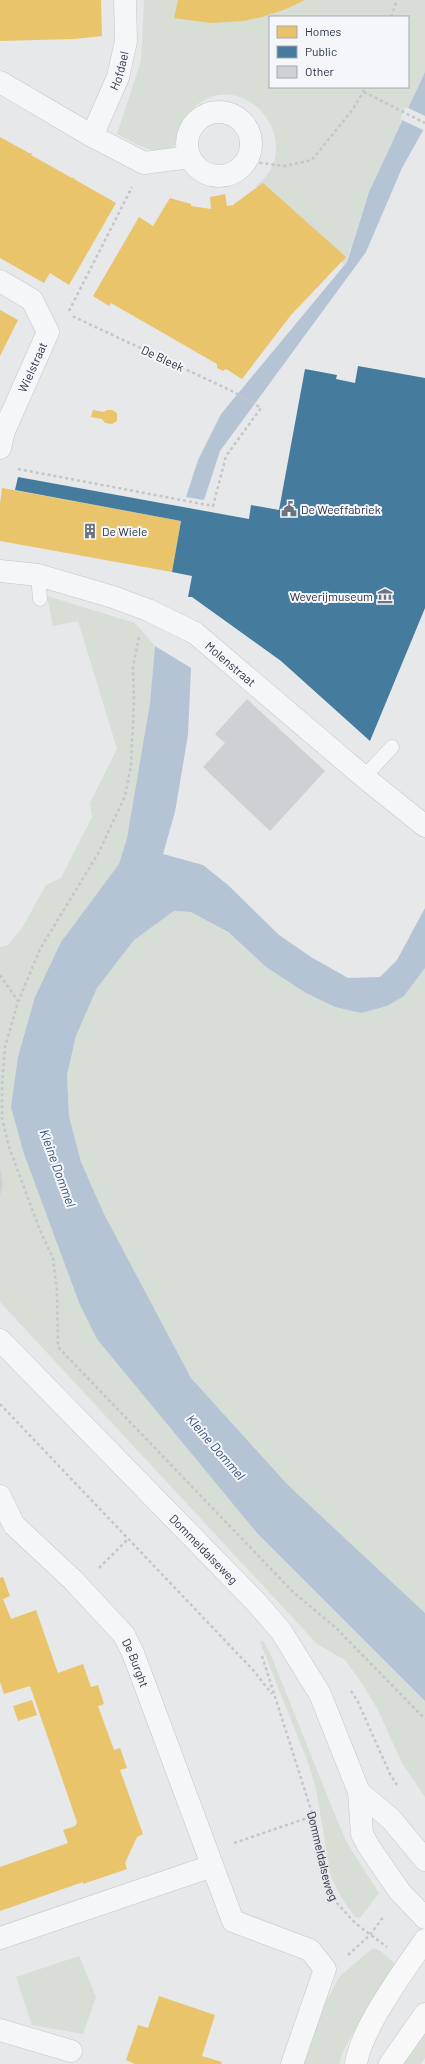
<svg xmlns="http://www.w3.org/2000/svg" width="425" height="2064" viewBox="0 0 425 2064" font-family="Barlow,sans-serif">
<rect width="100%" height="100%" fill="#e6e8ea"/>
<!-- green -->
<g fill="#d6ded6" fill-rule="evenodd">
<path d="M144,0H425V72L369,192L345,265L256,186C308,146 248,67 198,104C188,111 180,134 174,146C156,159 134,142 117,134L141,61ZM270,17H408V87H270Z"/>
<path d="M47,596L135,623L155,646L150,703L127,838L119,864L61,942L35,997L24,1154L85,1315L257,1533L425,1701V1797L402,1763L377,1708L361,1682L345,1660L317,1644L0,1302V947L8,945L22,928L46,885L61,878L92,817L90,803L117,749L78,621L53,626Z"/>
<path d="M174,911L191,912L204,918L228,933L266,967L306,993L335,1007L361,1013L404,996L425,968V1613L288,1485L191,1378L104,1214L81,1162L69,1116L67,1075L76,1036L97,988L134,940Z"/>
<path d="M263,1641L270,1653L337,1820L347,1843L379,1893L360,1918L355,1917L341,1897L331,1877L316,1789L309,1765L260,1642Z"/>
<path d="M373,1948L382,1952L394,1963L344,2049L339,2064H304L321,2011L340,1976Z"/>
<path d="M79,1956L96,1997L83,2034L32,2025L16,1977Z"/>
<path d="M425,2029V2058L421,2064H403Z"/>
</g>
<!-- water -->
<g fill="#b4c4d5">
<path d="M425,72V127L402,168L366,252L220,451L204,500L186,497L198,460L221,414L347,262L369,192Z"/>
<path d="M155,646L191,668L188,735L175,812L163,854L203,865L228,885L279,935L311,957L348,978L380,977L397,960L425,908V968L404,996L387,1006L361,1013L335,1007L306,993L266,967L228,932L191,912L174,911L134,940L97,988L76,1036L67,1075L69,1116L81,1162L104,1214L191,1378L288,1485L425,1613V1701L257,1533L97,1339L80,1305L24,1154L11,1107L18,1057L35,997L61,942L119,864L127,838L150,703Z"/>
</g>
<!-- pier -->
<path fill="#e6e8ea" d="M406,107L425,116V131L400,119Z"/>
<!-- homes -->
<g fill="#e9c46a">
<path d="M0,0H101L102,36L74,39L0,41Z"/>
<path d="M178,0H305L286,9L262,17L243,21L211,23L174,18Z"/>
<path d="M0,137L29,153H32L31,155L72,178H75L74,179L116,203L69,285L50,273L44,283L0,258Z"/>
<path d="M263,183L346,257L291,315L242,379L226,369L223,371L217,368V364L111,303L109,306L93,296L139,217L153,226L170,198L191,204V206L211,209L210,197L225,194L227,206L234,205V204Z"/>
<path d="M0,310L18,320L0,356Z"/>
<path d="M93,410L104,412L107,410H112L117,413V421L112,424L105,423L102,419L91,417Z"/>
<path d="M2,488L181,521L172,572L0,541V504Z"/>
<path d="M3,1577L10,1596L3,1599L11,1619L36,1610L58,1673L83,1664L91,1687L98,1685L104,1704L98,1706L114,1750L120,1748L127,1768L120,1770L143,1834L137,1837L125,1863L127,1869L83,1884V1882L0,1911V1867L68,1843L63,1830L75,1826L77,1822L30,1686L4,1694L0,1682V1578Z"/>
<path d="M32,1700L37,1715L18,1721L13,1706Z"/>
<path d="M159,1996L215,2015L202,2056L222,2062L221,2064H135L126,2060L138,2025L148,2028Z"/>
</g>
<!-- public -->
<path fill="#457b9d" d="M358,366L425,378V608L370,741L281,661L192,597H188L192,576L172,572L181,521L15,490L18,477L249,519L251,505L279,510L305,369L337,375L336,379L355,383Z"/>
<!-- building -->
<g fill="#ced0d3">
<path d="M247,699L325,771L270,831L203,767L225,743L215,734Z"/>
<path d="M0,1168L3,1184L0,1196Z"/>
</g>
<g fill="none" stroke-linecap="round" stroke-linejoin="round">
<defs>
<g id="service">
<path d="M38,575L40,599"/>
<path d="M364,777L392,747"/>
</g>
<g id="minor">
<path d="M0,82L92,136L144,163L190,157"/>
<circle cx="219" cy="144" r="32"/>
<path id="s2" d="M92,136L118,77L126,41L125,0"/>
<path d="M0,281L32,300L48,332L4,431L0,448"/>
<path id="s3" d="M0,571L38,575L113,597L148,610L195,633L364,777L425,826"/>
<path id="s4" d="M0,1340L256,1602L281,1631L320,1694L359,1792L362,1834L369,1847L400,1892L425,1918"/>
<path id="s5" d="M0,1496L14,1525L73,1580L124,1635L133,1653L233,1921L310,1950L325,1969L292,2064"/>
<path d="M359,1792L391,1819L425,1860"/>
<path d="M0,1938L212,1866"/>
<path d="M0,2030L71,2051"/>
</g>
<g id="secondary">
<path d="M356,2064C361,2029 404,1970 425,1940"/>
<path d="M390,2064L425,2014"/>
</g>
</defs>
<!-- service casing -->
<use href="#service" stroke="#c4c6c8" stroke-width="15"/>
<!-- minor casing -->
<use href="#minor" stroke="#c4c6c8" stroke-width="23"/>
<!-- secondary casing -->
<use href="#secondary" stroke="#c4c6c8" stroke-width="23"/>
<!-- path -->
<g stroke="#c5c6ca" stroke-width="2.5" stroke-dasharray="3 3" stroke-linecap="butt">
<path d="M391,17L397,0"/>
<path d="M364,92L425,123"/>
<path d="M248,159L261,163L285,166L312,160L353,109L366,87"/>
<path d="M69,311L132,187"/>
<path d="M18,469L213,506L226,456L261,408L234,392L72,316"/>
<path d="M139,637L133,667L134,701L131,765L125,796L99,852L40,949L18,1002L5,1047L2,1085V1118L9,1147L41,1233L53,1258L57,1291L58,1347L293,1592L335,1627L425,1719"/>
<path d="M0,975L18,1001"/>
<path d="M0,1404L254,1671L272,1694"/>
<path d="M99,1568L128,1539"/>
<path id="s1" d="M262,1656L313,1816L330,1889L337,1903L355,1923L387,1947"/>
<path d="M351,1691L358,1702L390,1774L397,1785"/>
<path d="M234,1843L313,1816"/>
<path d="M348,1955L370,1935L384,1916"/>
</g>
<!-- service -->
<use href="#service" stroke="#f5f6f7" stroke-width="14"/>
<!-- minor -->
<use href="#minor" stroke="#f5f6f7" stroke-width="22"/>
<!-- secondary -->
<use href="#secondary" stroke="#f8f8f8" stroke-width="22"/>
</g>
<!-- icons -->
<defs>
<symbol id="civic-bare" viewBox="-9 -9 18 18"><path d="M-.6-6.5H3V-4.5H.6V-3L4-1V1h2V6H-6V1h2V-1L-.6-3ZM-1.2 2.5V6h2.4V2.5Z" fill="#6c737f" stroke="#f4f6f9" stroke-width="2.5" paint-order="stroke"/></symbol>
<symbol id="building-bare" viewBox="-9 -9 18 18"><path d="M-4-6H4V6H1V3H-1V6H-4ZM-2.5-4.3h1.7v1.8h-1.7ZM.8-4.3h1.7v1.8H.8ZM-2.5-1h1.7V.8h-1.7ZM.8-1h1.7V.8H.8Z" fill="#6c737f" stroke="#f4f6f9" stroke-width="2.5" paint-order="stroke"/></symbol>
<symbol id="museum-bare" viewBox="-9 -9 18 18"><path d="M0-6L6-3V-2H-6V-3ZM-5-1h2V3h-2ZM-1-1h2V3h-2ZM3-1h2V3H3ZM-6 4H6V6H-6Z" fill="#6c737f" stroke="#f4f6f9" stroke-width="2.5" paint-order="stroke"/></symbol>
</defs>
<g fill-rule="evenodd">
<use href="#civic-bare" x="278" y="498" width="22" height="22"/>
<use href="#building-bare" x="79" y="520" width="22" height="22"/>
<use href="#museum-bare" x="374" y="585" width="22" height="22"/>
</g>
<g text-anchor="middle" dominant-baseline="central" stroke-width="4" stroke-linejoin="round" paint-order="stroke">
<!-- street labels -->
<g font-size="12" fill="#2b3445" stroke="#f4f6f9">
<text stroke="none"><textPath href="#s2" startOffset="71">Hofdael</textPath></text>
<text transform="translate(163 358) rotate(25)">De Bleek</text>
<text transform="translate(32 367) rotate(-66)">Wielstraat</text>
<text stroke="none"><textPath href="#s3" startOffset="253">Molenstraat</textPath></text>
<text stroke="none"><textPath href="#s4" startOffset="292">Dommeldalseweg</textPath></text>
<text stroke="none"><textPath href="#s5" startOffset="218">De Burght</textPath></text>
<text stroke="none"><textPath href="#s1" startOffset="209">Dommeldalseweg</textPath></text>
</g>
<!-- poi labels -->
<g font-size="12" fill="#2b3445" stroke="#f4f6f9" text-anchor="start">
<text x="301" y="509">De Weeffabriek</text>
<text x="102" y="531">De Wiele</text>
<text x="373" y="596" text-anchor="end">Weverijmuseum</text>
</g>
<!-- water labels -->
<g font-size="13" font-style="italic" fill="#34527a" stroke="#f4f6f9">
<text transform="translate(58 1168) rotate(70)">Kleine Dommel</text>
<text transform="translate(216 1447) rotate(49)">Kleine Dommel</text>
</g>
</g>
<!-- legend -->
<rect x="269" y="16" width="140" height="72" fill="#f4f6f9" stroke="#a4a8b1"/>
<rect x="277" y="26" width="20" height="12" fill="#e9c46a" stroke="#a4a8b1"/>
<text x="305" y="36" font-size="12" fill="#2b3445">Homes</text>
<rect x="277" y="46" width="20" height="12" fill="#457b9d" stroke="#a4a8b1"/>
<text x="305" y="56" font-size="12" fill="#2b3445">Public</text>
<rect x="277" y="66" width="20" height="12" fill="#ced0d3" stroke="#a4a8b1"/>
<text x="305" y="76" font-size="12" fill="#2b3445">Other</text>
</svg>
